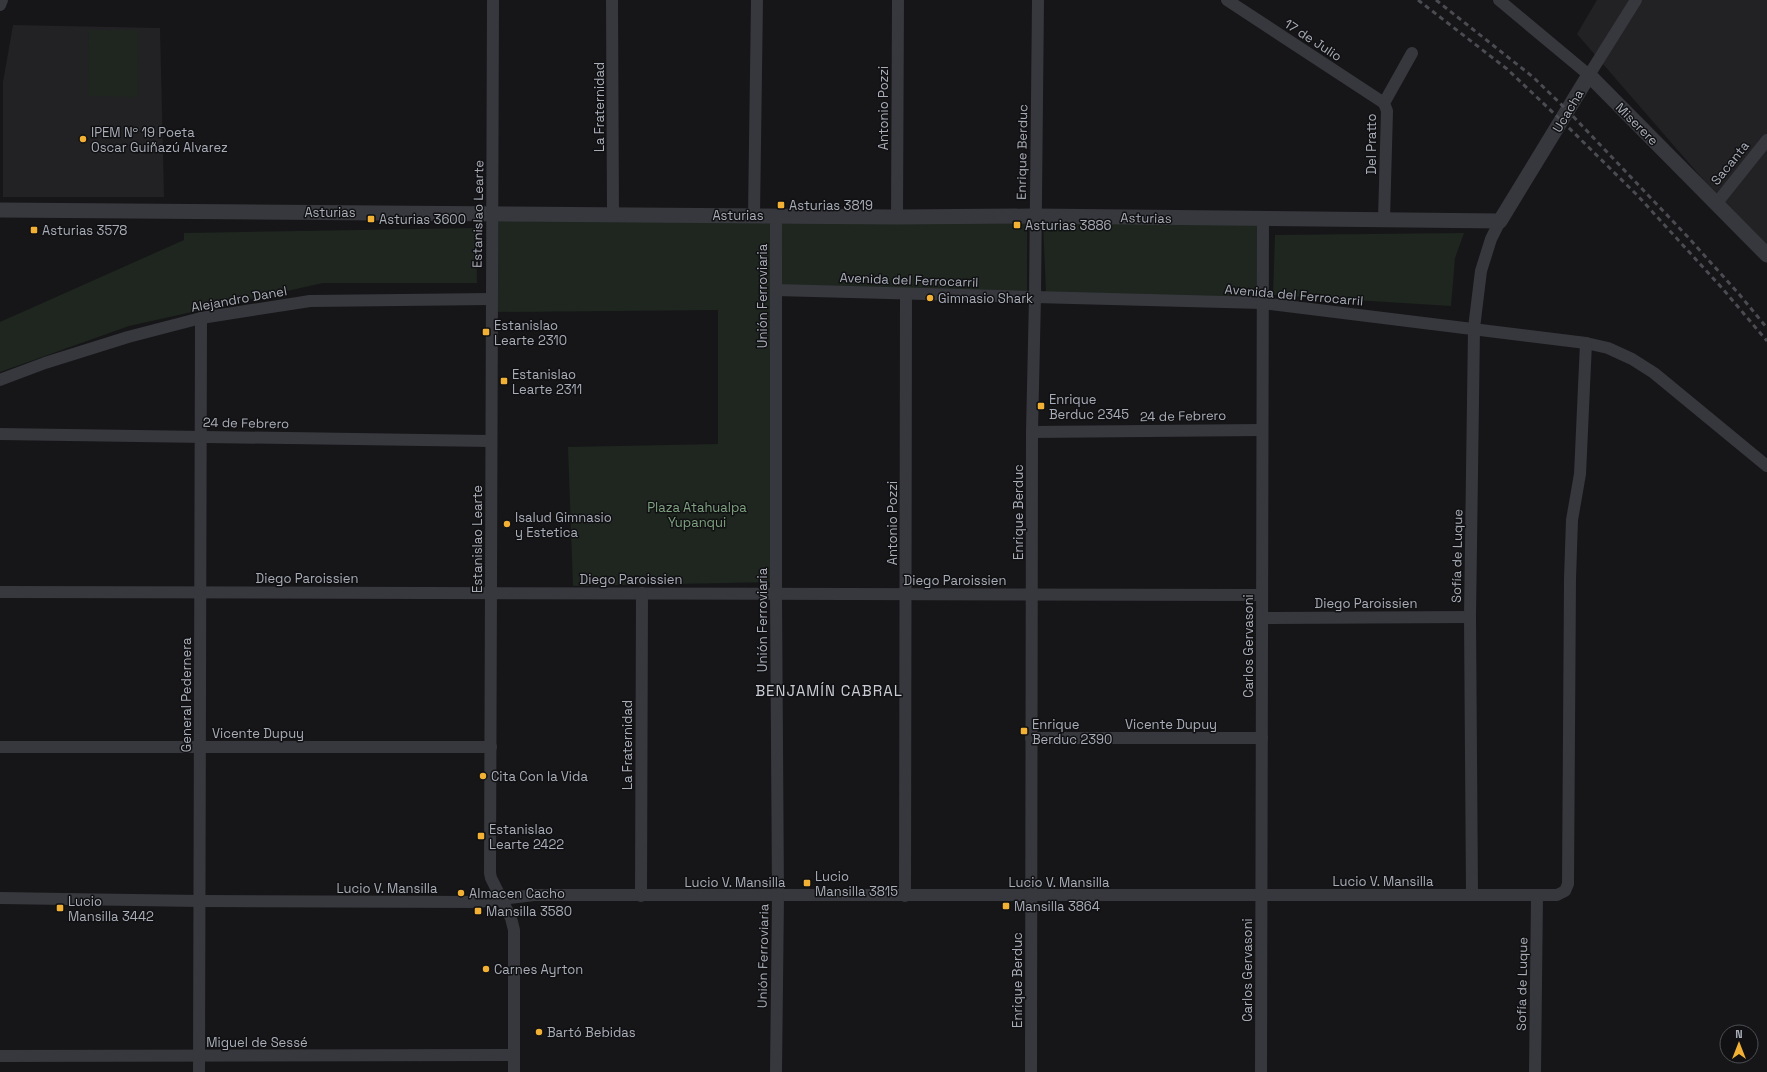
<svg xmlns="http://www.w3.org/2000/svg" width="1767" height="1072" viewBox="0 0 1767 1072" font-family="'Space Grotesk',sans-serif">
<rect width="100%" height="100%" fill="#161618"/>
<!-- built -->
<g fill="#222225">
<path d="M1597,0H1767V253L1577,34Z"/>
<path d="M13,25L160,28L164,197H3V82Z"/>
</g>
<!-- green -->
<g fill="#1e261f">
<path d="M89,30H138L137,97L88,96Z"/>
<path d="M496,217L773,219V582L573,586L568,447L718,444V310L496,312Z"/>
<path d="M781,220L1027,222V293L780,287Z"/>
<path d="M1043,222L1257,225V299L1046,293Z"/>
<path d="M476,228L477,283H323L129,326L0,372V322L184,240V233Z"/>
<path d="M1464,233L1455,258L1451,306L1273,295L1275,235Z"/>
</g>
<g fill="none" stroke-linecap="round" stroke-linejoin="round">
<!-- minor -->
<g stroke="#37383d" stroke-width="12">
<path d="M493,0L490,873L491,878L511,918L514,930V1072"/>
<path d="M612,0L613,215"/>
<path d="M1227,0L1384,103"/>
<path d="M1499,0L1589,75L1636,0"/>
<path d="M0,5L2,0"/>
<path d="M1716,204L1767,140"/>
<path d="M754,216L757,0"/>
<path d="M897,217L898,0"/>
<path d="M1384,219L1387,111L1384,103L1412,53"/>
<path d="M776,290L1262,303L1586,343L1608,348L1632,359L1654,373L1767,466"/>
<path d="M0,380L45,363L128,337L201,318L310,301L491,299"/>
<path d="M1032,432L1262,430"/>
<path d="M0,434L491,441"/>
<path d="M0,592L1262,595"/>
<path d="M1262,618L1470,617"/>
<path d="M1031,738H1262"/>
<path d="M0,747H491"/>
<path d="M1472,895L1470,617L1474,328L1481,271L1491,239L1500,221"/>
<path d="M641,896L642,593"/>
<path d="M905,896L906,294"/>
<path d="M0,898L200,901L478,902L534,895H1557L1565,891L1568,884L1570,579L1572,520L1580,474L1586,343"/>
<path d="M0,1056L514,1055"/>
<path d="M199,1072L201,318"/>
<path d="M776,1072L778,896L776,594V216"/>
<path d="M1031,1072L1032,432L1035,297L1038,0"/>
<path d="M1261,1072L1263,219"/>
<path d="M1535,1072L1537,896"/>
</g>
<!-- tertiary -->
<path stroke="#37383d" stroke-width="15" d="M0,210L897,217L1035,216L1500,221L1589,75L1767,255"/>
<!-- rail -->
<g stroke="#4a4c52" stroke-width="3" stroke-dasharray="5 4" stroke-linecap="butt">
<path d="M1418,0L1507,69L1562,121L1638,196L1722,288L1767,341"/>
<path d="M1436,0L1533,77L1568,111L1686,235L1739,294L1767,328"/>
</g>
</g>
<!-- markers -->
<g fill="#f2b134" stroke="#111113" stroke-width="1.5">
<circle cx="83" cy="139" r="4"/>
<rect x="777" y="201" width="8" height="8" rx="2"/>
<rect x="367" y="215" width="8" height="8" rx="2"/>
<rect x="1013" y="221" width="8" height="8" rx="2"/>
<rect x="30" y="226" width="8" height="8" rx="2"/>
<circle cx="930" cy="298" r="4"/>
<rect x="482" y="328" width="8" height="8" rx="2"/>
<rect x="500" y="377" width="8" height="8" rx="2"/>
<rect x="1037" y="402" width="8" height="8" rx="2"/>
<circle cx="507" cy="524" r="4"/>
<rect x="1020" y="727" width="8" height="8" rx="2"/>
<circle cx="483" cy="776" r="4"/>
<rect x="477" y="832" width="8" height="8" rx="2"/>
<rect x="803" y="879" width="8" height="8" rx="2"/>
<circle cx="461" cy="893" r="4"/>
<rect x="1002" y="902" width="8" height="8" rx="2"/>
<rect x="56" y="904" width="8" height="8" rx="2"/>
<rect x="474" y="907" width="8" height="8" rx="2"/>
<circle cx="486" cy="969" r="4"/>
<circle cx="539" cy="1032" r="4"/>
</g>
<g text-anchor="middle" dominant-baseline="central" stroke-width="3" stroke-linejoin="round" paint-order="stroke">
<!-- street labels -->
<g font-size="13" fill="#a8adb8" stroke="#111113">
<text transform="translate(1313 40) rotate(33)">17 de Julio</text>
<text transform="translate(599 107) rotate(-90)">La Fraternidad</text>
<text transform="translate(883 108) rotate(-90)">Antonio Pozzi</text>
<text transform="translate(1568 111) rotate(-59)">Ucacha</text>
<text transform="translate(1637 124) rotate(45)">Miserere</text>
<text transform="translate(1371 144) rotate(-90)">Del Pratto</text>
<text transform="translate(1022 152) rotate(-89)">Enrique Berduc</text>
<text transform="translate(1730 163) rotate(-51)">Sacanta</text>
<text x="330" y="212">Asturias</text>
<text transform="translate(478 214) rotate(-89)">Estanislao Learte</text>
<text x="738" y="215">Asturias</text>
<text transform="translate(1146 218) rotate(1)">Asturias</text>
<text transform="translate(909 280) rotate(2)">Avenida del Ferrocarril</text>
<text transform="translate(1294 295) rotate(5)">Avenida del Ferrocarril</text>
<text transform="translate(762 296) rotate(-90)">Unión Ferroviaria</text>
<text transform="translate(239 299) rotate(-10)">Alejandro Danel</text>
<text transform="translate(1183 416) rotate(-1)">24 de Febrero</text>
<text transform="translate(246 423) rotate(1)">24 de Febrero</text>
<text transform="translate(1018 512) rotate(-90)">Enrique Berduc</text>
<text transform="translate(892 523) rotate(-90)">Antonio Pozzi</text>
<text transform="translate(477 539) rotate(-90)">Estanislao Learte</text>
<text transform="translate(1457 556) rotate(-89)">Sofía de Luque</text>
<text x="307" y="578">Diego Paroissien</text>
<text x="631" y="579">Diego Paroissien</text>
<text x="955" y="580">Diego Paroissien</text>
<text x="1366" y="603">Diego Paroissien</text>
<text transform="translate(762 620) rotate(-90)">Unión Ferroviaria</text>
<text transform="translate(1248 646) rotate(-90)">Carlos Gervasoni</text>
<text transform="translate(186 695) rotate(-90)">General Pedernera</text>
<text x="1171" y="724">Vicente Dupuy</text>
<text x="258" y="733">Vicente Dupuy</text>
<text transform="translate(627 745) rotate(-90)">La Fraternidad</text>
<text x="1383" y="881">Lucio V. Mansilla</text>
<text x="735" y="882">Lucio V. Mansilla</text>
<text x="1059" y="882">Lucio V. Mansilla</text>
<text x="387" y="888">Lucio V. Mansilla</text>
<text transform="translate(763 956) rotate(-89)">Unión Ferroviaria</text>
<text transform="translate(1247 970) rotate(-90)">Carlos Gervasoni</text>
<text transform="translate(1017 980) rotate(-90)">Enrique Berduc</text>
<text transform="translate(1522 984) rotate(-89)">Sofía de Luque</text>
<text x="257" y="1042">Miguel de Sessé</text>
</g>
<!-- poi labels -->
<g font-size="13" fill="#a8adb8" stroke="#111113" text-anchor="start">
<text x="91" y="132">IPEM Nº 19 Poeta<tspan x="91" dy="15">Oscar Guiñazú Alvarez</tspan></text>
<text x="789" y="205">Asturias 3819</text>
<text x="379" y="219">Asturias 3600</text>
<text x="1025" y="225">Asturias 3886</text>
<text x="42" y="230">Asturias 3578</text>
<text x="938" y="298">Gimnasio Shark</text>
<text x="494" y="325">Estanislao<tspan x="494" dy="15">Learte 2310</tspan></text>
<text x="512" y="374">Estanislao<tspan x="512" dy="15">Learte 2311</tspan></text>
<text x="1049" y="399">Enrique<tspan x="1049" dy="15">Berduc 2345</tspan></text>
<text x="515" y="517">Isalud Gimnasio<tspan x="515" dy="15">y Estetica</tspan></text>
<text x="1032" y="724">Enrique<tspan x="1032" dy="15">Berduc 2390</tspan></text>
<text x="491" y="776">Cita Con la Vida</text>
<text x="489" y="829">Estanislao<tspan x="489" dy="15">Learte 2422</tspan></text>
<text x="815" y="876">Lucio<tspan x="815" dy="15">Mansilla 3815</tspan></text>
<text x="469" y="893">Almacen Cacho</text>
<text x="68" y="901">Lucio<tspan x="68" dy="15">Mansilla 3442</tspan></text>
<text x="1014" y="906">Mansilla 3864</text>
<text x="486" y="911">Mansilla 3580</text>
<text x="494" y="969">Carnes Ayrton</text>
<text x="547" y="1032">Bartó Bebidas</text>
</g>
<!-- park labels -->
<g font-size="13" fill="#7fa381" stroke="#111113">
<text x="697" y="507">Plaza Atahualpa<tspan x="697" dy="15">Yupanqui</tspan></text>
</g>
<!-- quarter labels -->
<g font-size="15" letter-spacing="1" fill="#c9ccd4" stroke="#111113">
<text x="829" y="690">BENJAMÍN CABRAL</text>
</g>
</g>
<!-- north arrow -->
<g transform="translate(1739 1044)"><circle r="19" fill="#111113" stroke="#4d4f55"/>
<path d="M0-3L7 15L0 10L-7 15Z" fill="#f2b134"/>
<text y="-6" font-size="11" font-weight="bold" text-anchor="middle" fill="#a8adb8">N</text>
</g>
</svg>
